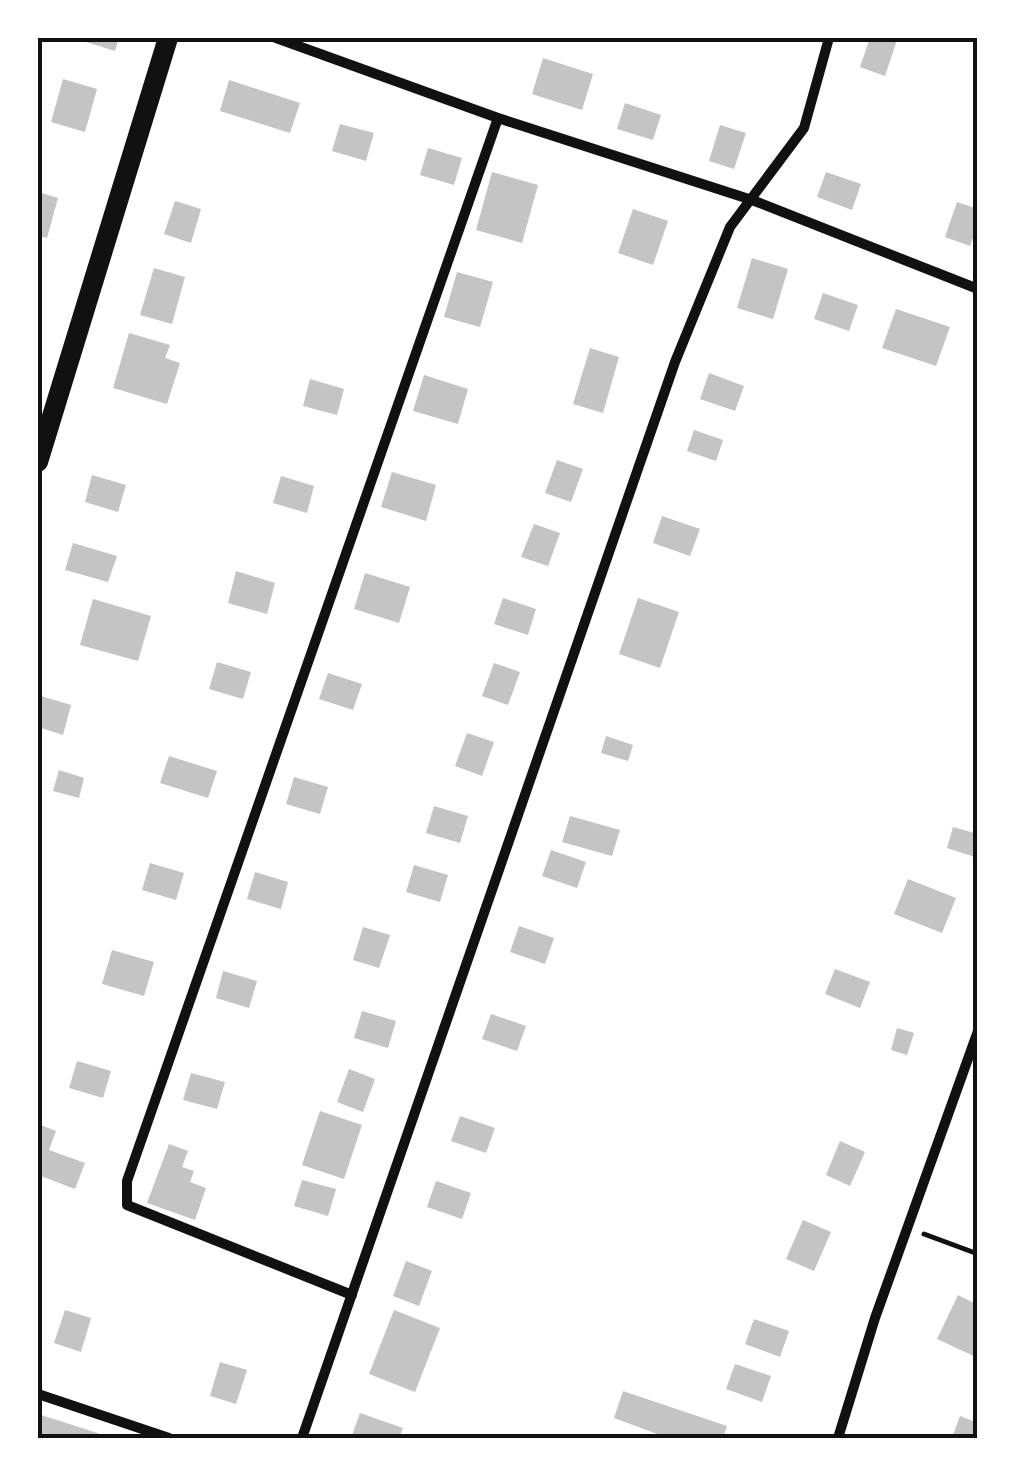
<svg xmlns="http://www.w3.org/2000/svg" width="1015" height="1476" viewBox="0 0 1015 1476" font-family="Commissioner,sans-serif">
<rect width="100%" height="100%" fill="#fff"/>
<!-- building -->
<g fill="#c4c4c4">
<path d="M88,38H119L115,51L86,42Z"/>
<path d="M870,38L897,40L885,76L860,67Z"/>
<path d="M543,58L593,74L582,110L532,94Z"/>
<path d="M63,79L97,89L85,132L51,122Z"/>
<path d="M229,80L300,103L290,133L220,111Z"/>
<path d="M625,103L661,115L653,140L617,129Z"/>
<path d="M340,124L374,133L366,161L332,151Z"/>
<path d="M720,125L746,133L734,169L709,161Z"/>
<path d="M428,148L462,158L454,185L420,175Z"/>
<path d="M492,172L538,185L522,243L476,230Z"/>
<path d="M826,172L861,184L852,210L817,197Z"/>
<path d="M38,192L58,198L47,238L38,236Z"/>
<path d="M175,201L201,209L191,243L164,234Z"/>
<path d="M957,202L978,209V225L970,246L945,237Z"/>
<path d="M633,209L668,221L653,265L618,253Z"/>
<path d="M752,258L788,269L773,319L737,308Z"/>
<path d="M154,268L185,277L172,324L140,315Z"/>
<path d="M457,272L493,282L480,327L444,317Z"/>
<path d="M823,293L858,305L849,331L814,319Z"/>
<path d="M896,309L950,327L936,366L882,348Z"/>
<path d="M129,333L170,345L165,358L180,363L167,404L113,388Z"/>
<path d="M590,348L619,357L603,413L573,404Z"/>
<path d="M709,373L744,386L735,411L700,399Z"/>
<path d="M424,375L468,389L458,424L413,411Z"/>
<path d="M310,379L344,389L337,415L303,406Z"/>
<path d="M694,430L723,440L716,461L687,451Z"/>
<path d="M557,460L583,469L571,502L545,493Z"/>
<path d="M392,472L436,485L426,521L381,507Z"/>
<path d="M92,475L126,485L118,512L85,502Z"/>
<path d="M281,476L314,486L307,513L273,503Z"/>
<path d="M662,516L700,529L690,556L653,543Z"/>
<path d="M534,524L560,533L548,566L521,557Z"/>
<path d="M73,543L117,556L108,582L65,570Z"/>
<path d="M236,571L275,583L267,614L228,603Z"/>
<path d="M365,573L410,587L399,623L354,609Z"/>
<path d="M503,598L536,609L528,635L494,624Z"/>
<path d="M638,598L679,612L660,668L619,654Z"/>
<path d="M93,599L151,616L138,661L80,645Z"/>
<path d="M217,662L251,672L243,699L209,689Z"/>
<path d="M494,663L520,672L508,705L482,696Z"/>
<path d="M328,673L362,684L353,710L319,699Z"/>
<path d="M38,695L71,705L63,735L38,727Z"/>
<path d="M467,733L494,742L482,776L455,766Z"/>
<path d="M606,736L633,745L628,761L601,753Z"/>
<path d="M169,756L217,771L208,798L160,783Z"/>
<path d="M59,770L84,778L79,798L53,791Z"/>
<path d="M294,777L328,787L320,814L286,804Z"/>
<path d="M434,806L468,816L460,843L426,833Z"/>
<path d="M570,816L620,830L612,856L562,842Z"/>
<path d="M953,827L978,834V858L947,848Z"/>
<path d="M551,850L586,862L577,888L542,876Z"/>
<path d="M150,863L184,873L176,900L142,890Z"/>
<path d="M414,865L448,875L440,902L406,892Z"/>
<path d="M255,872L288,882L281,909L247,899Z"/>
<path d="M908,879L956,898L942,933L894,914Z"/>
<path d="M519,926L554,938L545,964L510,952Z"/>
<path d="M363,927L390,935L379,968L353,960Z"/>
<path d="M112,950L154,962L144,996L102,984Z"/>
<path d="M835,969L870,982L860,1008L825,994Z"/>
<path d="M223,971L257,981L249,1008L216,998Z"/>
<path d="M362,1011L396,1021L388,1048L354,1038Z"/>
<path d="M491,1014L526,1026L517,1051L482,1039Z"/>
<path d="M897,1028L914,1033L907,1055L891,1050Z"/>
<path d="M77,1061L111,1071L103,1098L69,1088Z"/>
<path d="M349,1069L375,1079L363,1112L337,1102Z"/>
<path d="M191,1073L225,1082L217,1109L183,1100Z"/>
<path d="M320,1111L362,1125L344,1179L302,1165Z"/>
<path d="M460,1116L495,1128L486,1153L451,1141Z"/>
<path d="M38,1124L56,1131L49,1150L85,1163L75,1189L38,1175Z"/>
<path d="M840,1141L865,1152L850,1186L826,1175Z"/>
<path d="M169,1144L188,1151L182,1167L194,1171L190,1182L206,1188L195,1220L147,1203Z"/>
<path d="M302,1180L336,1189L328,1216L294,1206Z"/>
<path d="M436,1181L471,1193L462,1219L427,1207Z"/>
<path d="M803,1220L831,1232L814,1271L786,1259Z"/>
<path d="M406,1261L432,1271L419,1306L393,1296Z"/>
<path d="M958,1295L978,1305V1358L937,1339Z"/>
<path d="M65,1310L91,1318L81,1352L54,1343Z"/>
<path d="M394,1310L440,1328L415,1392L369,1374Z"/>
<path d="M754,1319L789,1331L780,1357L745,1344Z"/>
<path d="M220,1362L247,1370L236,1404L210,1396Z"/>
<path d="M735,1364L771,1376L762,1402L726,1389Z"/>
<path d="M623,1391L727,1426L723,1438H668L614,1418Z"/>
<path d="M360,1413L403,1428L399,1438H351Z"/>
<path d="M38,1414L113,1438H38Z"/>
<path d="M960,1416L978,1423V1438H952Z"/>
</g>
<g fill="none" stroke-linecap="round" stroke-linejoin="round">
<!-- path -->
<path stroke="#111" stroke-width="5" d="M924,1234L978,1254"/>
<!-- minor -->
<g stroke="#111" stroke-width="10">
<path d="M276,38L498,118L752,200L978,289"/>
<path d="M352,1295L127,1205V1181L498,118"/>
<path d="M38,1394L169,1438"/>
<path d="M302,1438L675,362L730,227L804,128L829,38"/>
<path d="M838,1438L875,1318L978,1031"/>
</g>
<!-- secondary -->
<path stroke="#111" stroke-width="20" d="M38,462L168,38"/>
</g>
<!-- border -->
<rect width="1015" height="1476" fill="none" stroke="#ffffff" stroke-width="80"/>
<rect x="40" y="40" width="935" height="1396" fill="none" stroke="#111" stroke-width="4"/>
</svg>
